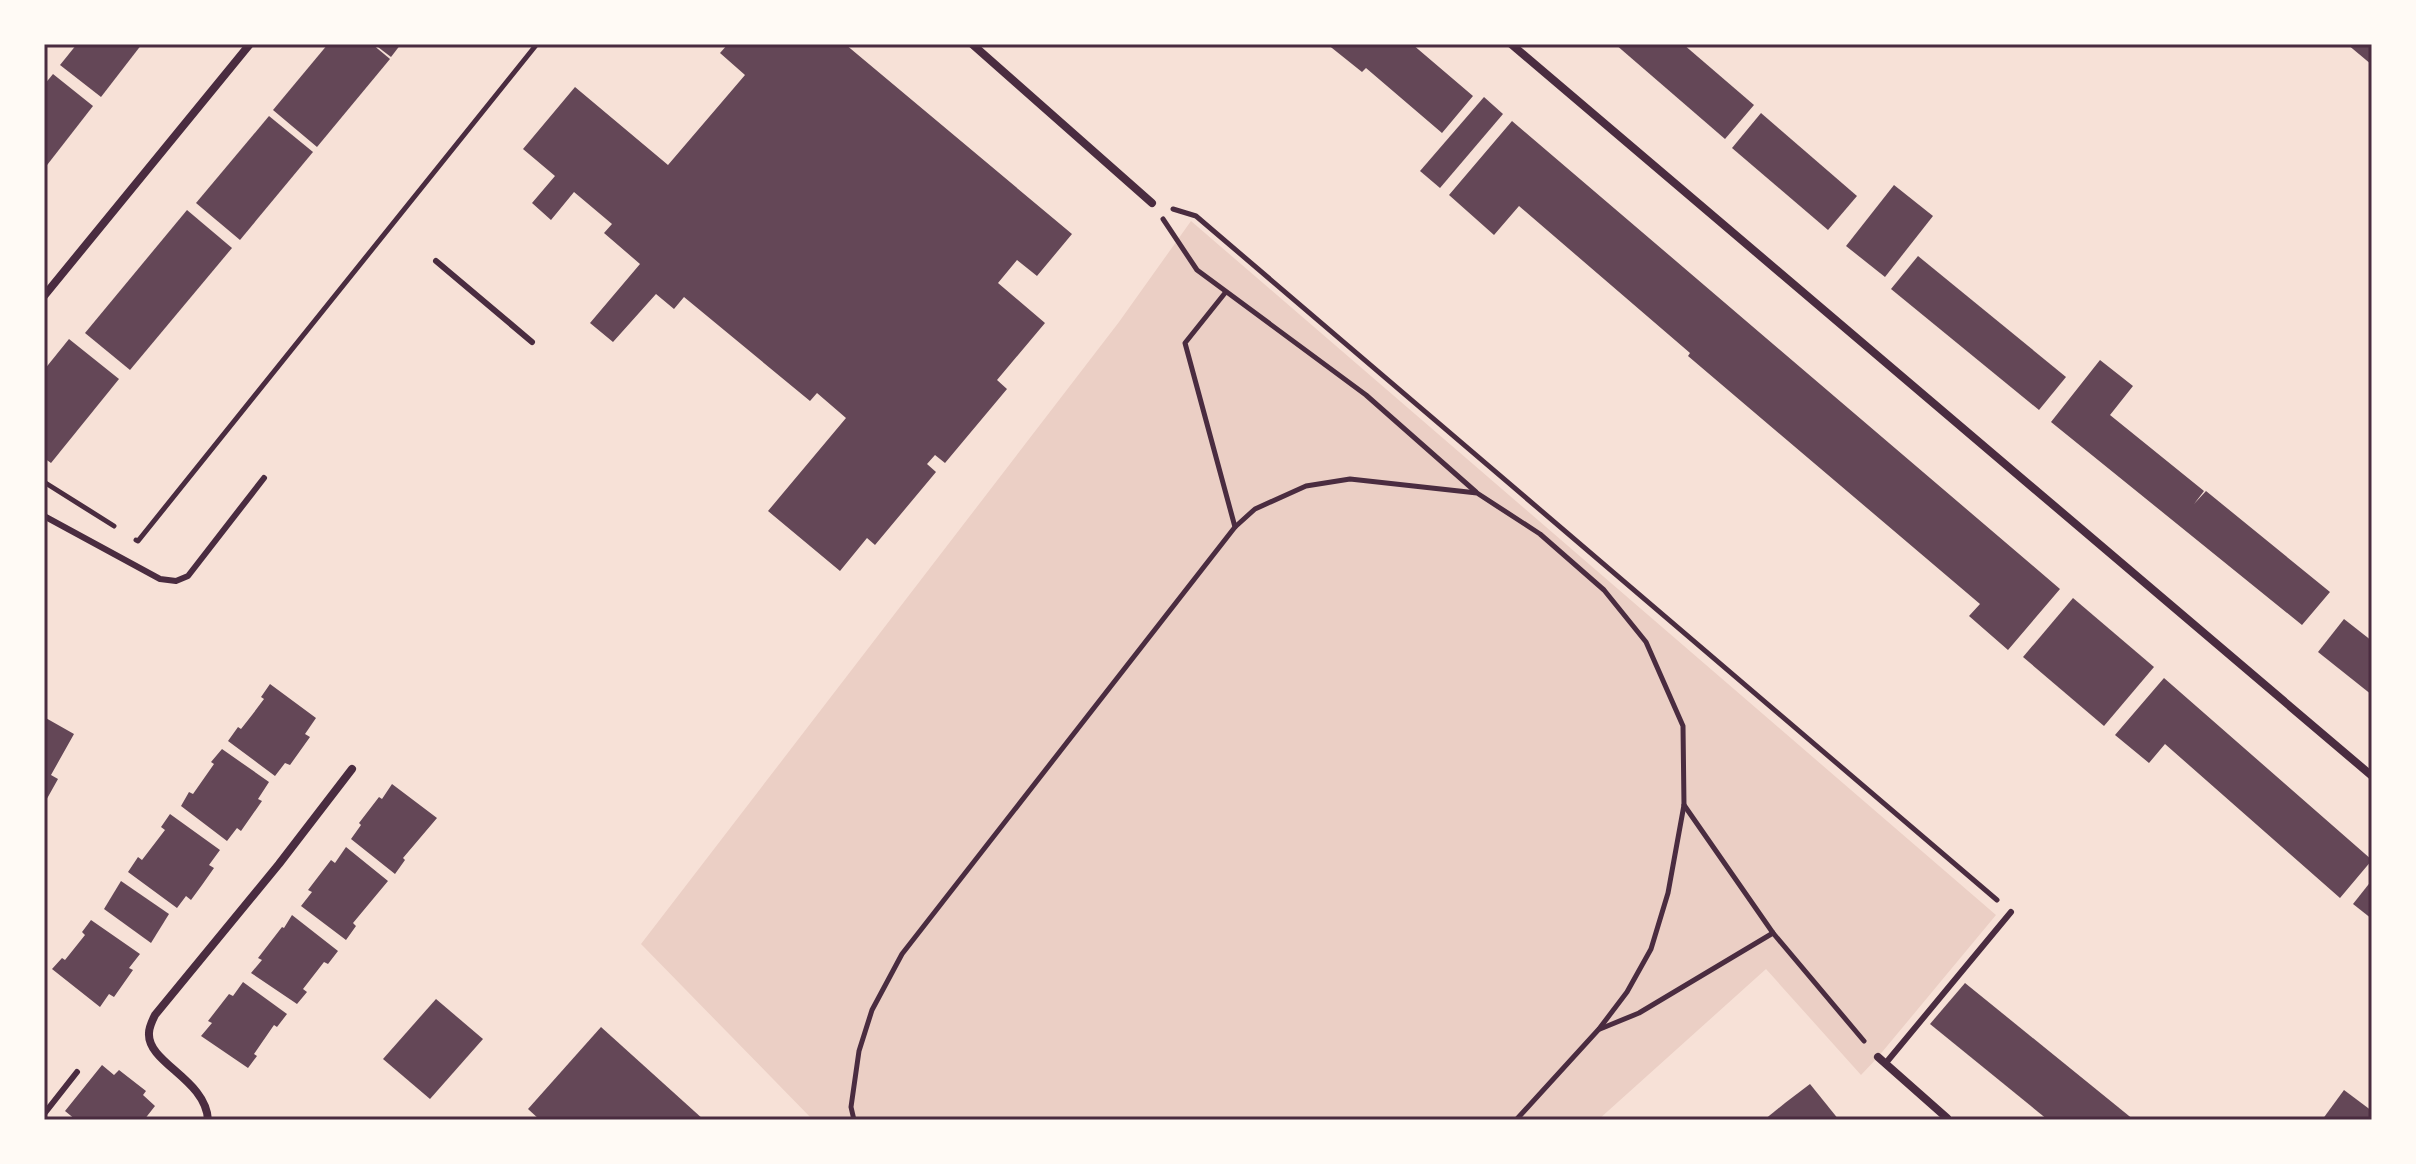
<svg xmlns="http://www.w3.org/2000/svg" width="2416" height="1164" viewBox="0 0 2416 1164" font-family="Manrope,sans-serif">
<rect width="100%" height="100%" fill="#f7e1d7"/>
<!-- green -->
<path fill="#ebcfc5" d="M1191,221L1996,915L1878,1057L1861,1075L1766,969L1598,1120H813L641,944L1119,322Z"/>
<!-- building -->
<g fill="#644757">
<path d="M77,44H142L101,97L60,65Z"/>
<path d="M328,44H372L390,59L317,147L273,110Z"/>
<path d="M374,44H401L391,57Z"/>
<path d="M728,44H845L1072,234L1037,276L1017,260L998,283L1045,323L997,380L1007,389L945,463L935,455L927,464L936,472L875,545L867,538L840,571L768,511L846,418L817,393L810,401L684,297L674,309L656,294L613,342L590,323L640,264L604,233L612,224L574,192L551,220L532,203L555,176L523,149L575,87L668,165L745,75L720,53Z"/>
<path d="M1327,44H1412L1473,96L1442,133L1366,68L1362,72Z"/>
<path d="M1615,44H1683L1754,105L1725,139Z"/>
<path d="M2347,44H2372V65Z"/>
<path d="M53,74L93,106L44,169V85Z"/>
<path d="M1484,97L1503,114L1440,188L1420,171Z"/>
<path d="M1761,113L1857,196L1828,230L1732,148Z"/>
<path d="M269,116L313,152L240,240L196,203Z"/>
<path d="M1512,121L2060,589L2008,650L1969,616L1980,604L1688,356L1690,353L1519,206L1494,235L1449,195Z"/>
<path d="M1894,185L1933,216L1885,277L1846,246Z"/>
<path d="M187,210L232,248L130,370L85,333Z"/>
<path d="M1918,256L2066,377L2039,410L1891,289Z"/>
<path d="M69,339L119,379L51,463L44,458V370Z"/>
<path d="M2100,360L2133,386L2110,415L2204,491L2194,504L2206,491L2330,592L2302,625L2051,422Z"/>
<path d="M2073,598L2154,667L2104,726L2023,657Z"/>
<path d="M2344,619L2372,641V695L2318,652Z"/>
<path d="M2164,678L2372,860L2340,898L2165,744L2149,763L2115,735Z"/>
<path d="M270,684L316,718L305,734L310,737L290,765L285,763L275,776L228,741L238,727L241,729L252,715L264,699L261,697Z"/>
<path d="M44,717L74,734L51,775L58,779L44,804Z"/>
<path d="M222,749L269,782L258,799L262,801L241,831L237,828L227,841L181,806L189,792L193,794L214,764L211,762Z"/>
<path d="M392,784L437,818L403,858L405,860L395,874L351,839L361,825L359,823L379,797L382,799Z"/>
<path d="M170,814L220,850L209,865L214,868L202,885L191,900L186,896L177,908L128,872L138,857L142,860L165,830L161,827Z"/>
<path d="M346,847L388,881L353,923L356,926L346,940L301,906L312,892L308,890L331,860L335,863Z"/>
<path d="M2372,880V919L2353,904Z"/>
<path d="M121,881L169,914L151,943L104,909Z"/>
<path d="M292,915L338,951L328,964L324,962L303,989L307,992L297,1004L251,973L262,960L258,958L282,927L284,928Z"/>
<path d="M91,920L140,954L129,968L133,970L114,997L109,994L100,1007L52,969L62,958L65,960L85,935L82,932Z"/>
<path d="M243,982L287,1014L277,1027L274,1025L254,1054L257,1056L248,1068L201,1036L212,1023L208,1021L229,994L233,996Z"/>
<path d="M1965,983L1986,1000L2134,1120H2048L1930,1024Z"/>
<path d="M436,999L483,1039L430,1099L383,1059Z"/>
<path d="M601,1027L704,1120H540L528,1109Z"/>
<path d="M102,1065L114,1075L119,1070L146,1091L143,1095L155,1106L144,1120H85L82,1118L76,1120L65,1111Z"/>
<path d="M1810,1084L1839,1120H1764L1785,1103Z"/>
<path d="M2344,1090L2372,1111V1120H2322Z"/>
</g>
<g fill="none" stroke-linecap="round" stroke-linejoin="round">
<!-- path -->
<g stroke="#4a2c40" stroke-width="5">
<path d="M1173,209L1196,216L1997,900"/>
<path d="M1163,219L1197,270L1366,395L1476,492"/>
<path d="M1225,293L1185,343L1235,527"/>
<path d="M44,482L114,526"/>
<path d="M136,540L138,541L537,44"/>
<path d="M1684,805L1773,933L1864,1041"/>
<path d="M1600,1029L1639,1013L1773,933"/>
<path d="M854,1120L851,1107L859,1051L872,1010L902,954L1235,527L1255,509L1306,486L1350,479L1477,493L1540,534L1604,590L1646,642L1683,726L1684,805L1668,893L1651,949L1627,992L1599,1029L1516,1120"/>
</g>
<!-- service -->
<g stroke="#4a2c40" stroke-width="6">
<path d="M436,261L532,342"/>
<path d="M44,516L160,579L176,581L188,576L264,478"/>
<path d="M1885,1064L2011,912"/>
<path d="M44,1114L77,1072"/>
</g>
<!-- minor -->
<g stroke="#4a2c40" stroke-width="8">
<path d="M972,44L1152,203"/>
<path d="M1511,44L2372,776"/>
<path d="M44,296L250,44"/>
<path d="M1878,1057L1947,1118"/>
<path d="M208,1120C206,1079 147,1063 149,1033C149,1027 152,1021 155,1015L279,864L352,769"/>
</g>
</g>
<!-- border -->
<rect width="2416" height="1164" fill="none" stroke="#fffaf5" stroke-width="92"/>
<rect x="46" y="46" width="2324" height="1072" fill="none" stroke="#4a2c40" stroke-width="3"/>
</svg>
